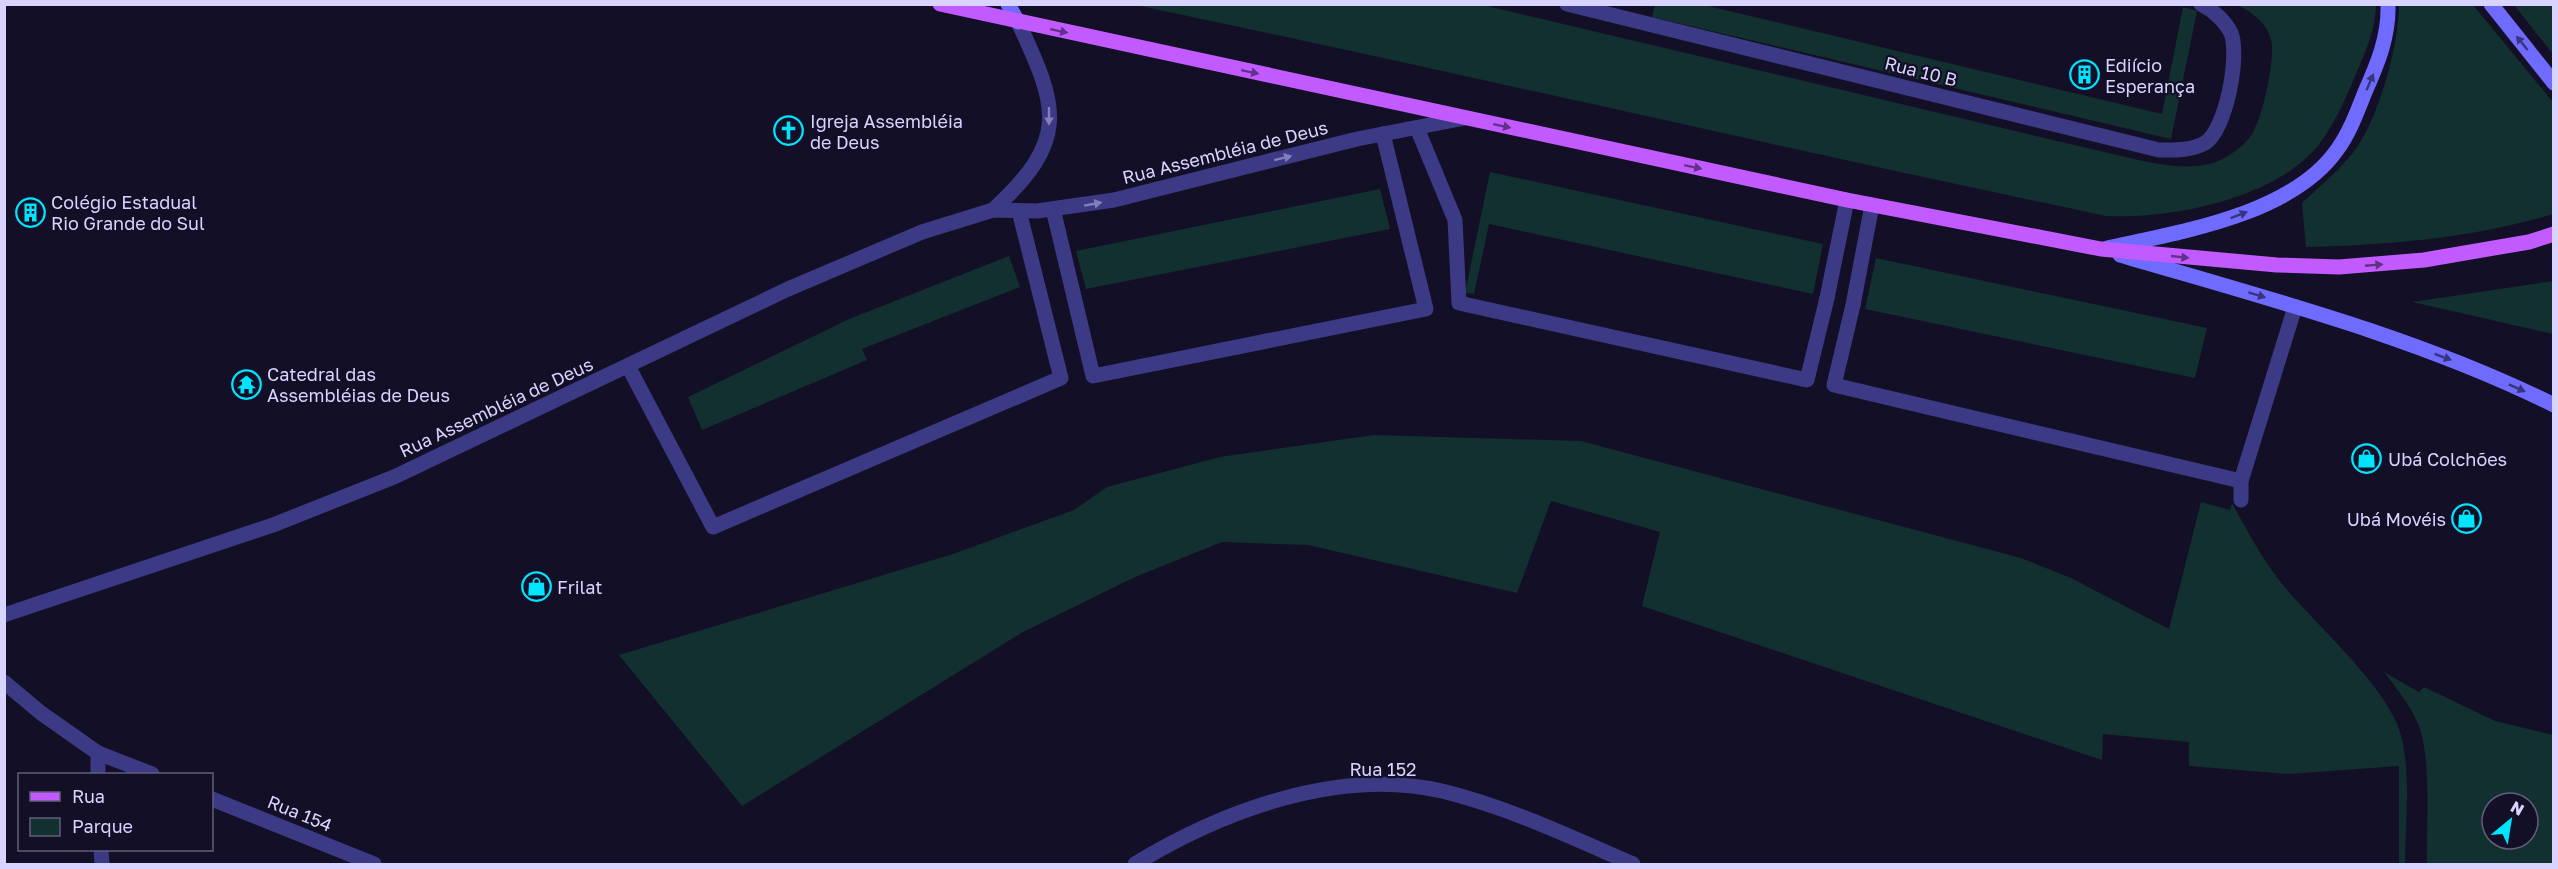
<svg xmlns="http://www.w3.org/2000/svg" width="2558" height="869" viewBox="0 0 2558 869" font-family="'Golos Text',sans-serif">
<rect width="100%" height="100%" fill="#130f26"/>
<!-- green -->
<g fill="#12302f" fill-rule="evenodd">
<path d="M1136,5H1483L2104,152C2138,159 2178,173 2213,163C2225,159 2243,147 2250,137C2262,122 2276,58 2271,40C2267,23 2252,12 2237,5H2376C2376,28 2365,53 2356,74C2346,98 2334,126 2317,147C2273,199 2171,219 2106,216C1782,148 1460,73 1136,5Z"/>
<path d="M1655,5H1704L2162,114L2183,7L2197,11L2171,139L1652,17Z"/>
<path d="M2399,5H2473L2553,102V214C2473,238 2390,245 2306,247L2302,203C2319,187 2337,172 2352,154C2378,122 2399,45 2399,5Z"/>
<path d="M2514,5H2553V54Z"/>
<path d="M1490,172L1823,244L1813,294L1489,224L1474,294L1465,293Z"/>
<path d="M1380,189L1390,229L1086,289L1076,251Z"/>
<path d="M1009,256L1020,287L862,349L867,360L702,430L688,397L849,319Z"/>
<path d="M1876,258L2207,328L2195,378L1865,309Z"/>
<path d="M2553,281V334L2412,302Z"/>
<path d="M1374,435L1581,441L2021,558L2071,578L2169,629L2201,502L2230,510L2232,503C2249,534 2264,563 2288,591C2319,627 2380,682 2397,724C2413,763 2405,823 2405,864H2399V766L2289,774L2189,766V742L2103,734L2102,760L1642,606L1660,532L1551,501L1517,593L1308,545L1222,542L1135,577L1023,632L742,806L619,655L953,554L1074,510L1107,487L1220,457Z"/>
<path d="M2384,672L2419,692L2424,687L2495,721L2553,735V864H2427C2426,824 2432,763 2419,726C2411,706 2397,689 2384,672ZM2492,803H2528V839H2492Z"/>
</g>
<g fill="none" stroke-linecap="round" stroke-linejoin="round">
<!-- lane -->
<g stroke="#3d3a85" stroke-width="15">
<path d="M1417,128L1455,220L1459,303L1807,380L1827,298"/>
<path d="M1053,209L1093,376L1426,309L1383,134"/>
<path d="M1853,305L1834,385L2241,481"/>
<path d="M628,366L713,527L1061,378L1019,211"/>
</g>
<!-- street -->
<g stroke="#3d3a85" stroke-width="15">
<path d="M1567,4L2159,150C2174,150 2191,151 2205,143C2226,130 2240,56 2231,33C2225,21 2213,10 2201,4"/>
<path d="M993,210C1069,140 1059,109 1018,22"/>
<path d="M1827,298L1847,200"/>
<path d="M1853,305L1872,205"/>
<path d="M2241,500V481L2295,307"/>
<path d="M4,615L273,525L394,477L788,289L922,232L993,210L1037,211L1114,200L1357,139L1465,118"/>
<path d="M4,682L41,713L98,753L152,774"/>
<path d="M98,753V774"/>
<path d="M212,799L374,864"/>
<path d="M101,850L102,864"/>
<path d="M1135,864C1222,811 1339,767 1442,791C1508,807 1571,837 1633,864"/>
</g>
<!-- secondary -->
<g stroke="#6f6bff" stroke-width="15">
<path d="M1008,4L1018,22"/>
<path d="M2491,4L2554,83"/>
<path d="M2107,248C2180,232 2291,215 2337,150C2350,132 2357,112 2365,92C2378,63 2389,36 2388,4"/>
<path d="M2120,255C2266,298 2417,337 2554,405"/>
</g>
<!-- primary -->
<path stroke="#c25bff" stroke-width="15" d="M940,4L1847,200L2101,249L2277,265L2339,267L2424,260L2529,242L2554,234"/>
</g>
<!-- one-way arrows -->
<defs><path id="oneway-solid" d="M-6-.8H1V-3.2L6.5 0L1 3.2V.8H-6Z" transform="scale(1.5)"/></defs>
<g fill="#623188">
<use href="#oneway-solid" transform="translate(1059 31) rotate(12)"/>
<use href="#oneway-solid" transform="translate(1250 72) rotate(12)"/>
<use href="#oneway-solid" transform="translate(1502 126) rotate(12)"/>
<use href="#oneway-solid" transform="translate(1693 167) rotate(12)"/>
<use href="#oneway-solid" transform="translate(2180 257) rotate(6)"/>
<use href="#oneway-solid" transform="translate(2374 265) rotate(-5)"/>
</g>
<g fill="#38347d">
<use href="#oneway-solid" transform="translate(2522 43) rotate(-129)"/>
<use href="#oneway-solid" transform="translate(2370 82) rotate(-67)"/>
<use href="#oneway-solid" transform="translate(2239 215) rotate(-21)"/>
<use href="#oneway-solid" transform="translate(2257 295) rotate(17)"/>
<use href="#oneway-solid" transform="translate(2443 357) rotate(20)"/>
<use href="#oneway-solid" transform="translate(2517 388) rotate(24)"/>
</g>
<g fill="#837fbc">
<use href="#oneway-solid" transform="translate(1049 116) rotate(90)"/>
<use href="#oneway-solid" transform="translate(1283 158) rotate(-14)"/>
<use href="#oneway-solid" transform="translate(1093 204) rotate(-10)"/>
</g>
<!-- icons -->
<defs>
<symbol id="building-ring" viewBox="-11 -11 22 22"><circle r="9.5" fill="#130f26" stroke="#00e5ff" stroke-width="1.5"/><path d="M-4-6H4V6H1V3H-1V6H-4ZM-2.5-4.3h1.7v1.8h-1.7ZM.8-4.3h1.7v1.8H.8ZM-2.5-1h1.7V.8h-1.7ZM.8-1h1.7V.8H.8Z" fill="#00e5ff"/></symbol>
<symbol id="church-ring" viewBox="-11 -11 22 22"><circle r="9.5" fill="#130f26" stroke="#00e5ff" stroke-width="1.5"/><path d="M-1.2-6h2.4v3.5h3.3v2.4h-3.3V6h-2.4V-.1h-3.3v-2.4h3.3Z" fill="#00e5ff"/></symbol>
<symbol id="temple-ring" viewBox="-11 -11 22 22"><circle r="9.5" fill="#130f26" stroke="#00e5ff" stroke-width="1.5"/><path d="M0-6L5-2H3V0L6.5 2.5H4V6H1.5V3h-3V6H-4V2.5H-6.5L-3 0V-2H-5Z" fill="#00e5ff"/></symbol>
<symbol id="shop-ring" viewBox="-11 -11 22 22"><circle r="9.5" fill="#130f26" stroke="#00e5ff" stroke-width="1.5"/><path d="M-5-2.5h2.3a2.7 3.5 0 0 1 5.4 0H5L5.5 6h-11ZM-1.5-2.5h3a1.5 2.3 0 0 0-3 0Z" fill="#00e5ff"/></symbol>
</defs>
<g fill-rule="evenodd">
<use href="#building-ring" x="2068" y="58" width="33" height="33"/>
<use href="#church-ring" x="772" y="114" width="33" height="33"/>
<use href="#building-ring" x="14" y="196" width="33" height="33"/>
<use href="#temple-ring" x="230" y="368" width="33" height="33"/>
<use href="#shop-ring" x="2350" y="442" width="33" height="33"/>
<use href="#shop-ring" x="2450" y="502" width="33" height="33"/>
<use href="#shop-ring" x="520" y="570" width="33" height="33"/>
</g>
<g text-anchor="middle" dominant-baseline="central" stroke-width="4.5" stroke-linejoin="round" paint-order="stroke">
<!-- poi labels -->
<g font-size="18" fill="#d9d4ff" stroke="#130f26" text-anchor="start">
<text x="2105" y="65">Ediício<tspan x="2105" dy="21">Esperança</tspan></text>
<text x="810" y="121">Igreja Assembléia<tspan x="810" dy="21">de Deus</tspan></text>
<text x="51" y="202">Colégio Estadual<tspan x="51" dy="21">Rio Grande do Sul</tspan></text>
<text x="267" y="374">Catedral das<tspan x="267" dy="21">Assembléias de Deus</tspan></text>
<text x="2388" y="459">Ubá Colchões</text>
<text x="2446" y="519" text-anchor="end">Ubá Movéis</text>
<text x="557" y="587">Frilat</text>
</g>
<!-- street labels -->
<g font-size="18" fill="#d9d4ff" stroke="#130f26">
<text transform="translate(1921 71) rotate(14)">Rua 10 B</text>
<text transform="translate(1225 152) rotate(-14)">Rua Assembléia de Deus</text>
<text transform="translate(496 407) rotate(-25)">Rua Assembléia de Deus</text>
<text x="1383" y="769">Rua 152</text>
<text transform="translate(300 813) rotate(22)">Rua 154</text>
</g>
</g>
<!-- border -->
<rect width="2558" height="869" fill="none" stroke="#d9d4ff" stroke-width="12"/>
<!-- legend -->
<rect x="18" y="773" width="195" height="78" fill="#130f26" stroke="#625e7d" stroke-width="1.5"/>
<rect x="30" y="792" width="30" height="9" fill="#c25bff" stroke="#625e7d" stroke-width="1.5"/>
<text x="72" y="803" font-size="18" fill="#d9d4ff">Rua</text>
<rect x="30" y="818" width="30" height="18" fill="#12302f" stroke="#625e7d" stroke-width="1.5"/>
<text x="72" y="833" font-size="18" fill="#d9d4ff">Parque</text>
<!-- north arrow -->
<g transform="translate(2510 821) rotate(30)"><circle r="28" fill="#130f26" stroke="#625e7d" stroke-width="1.5"/>
<path d="M0-4.5L10 22L0 15L-10 22Z" fill="#00e5ff"/>
<text y="-9" font-size="16" font-weight="bold" text-anchor="middle" fill="#d9d4ff">N</text>
</g>
</svg>
